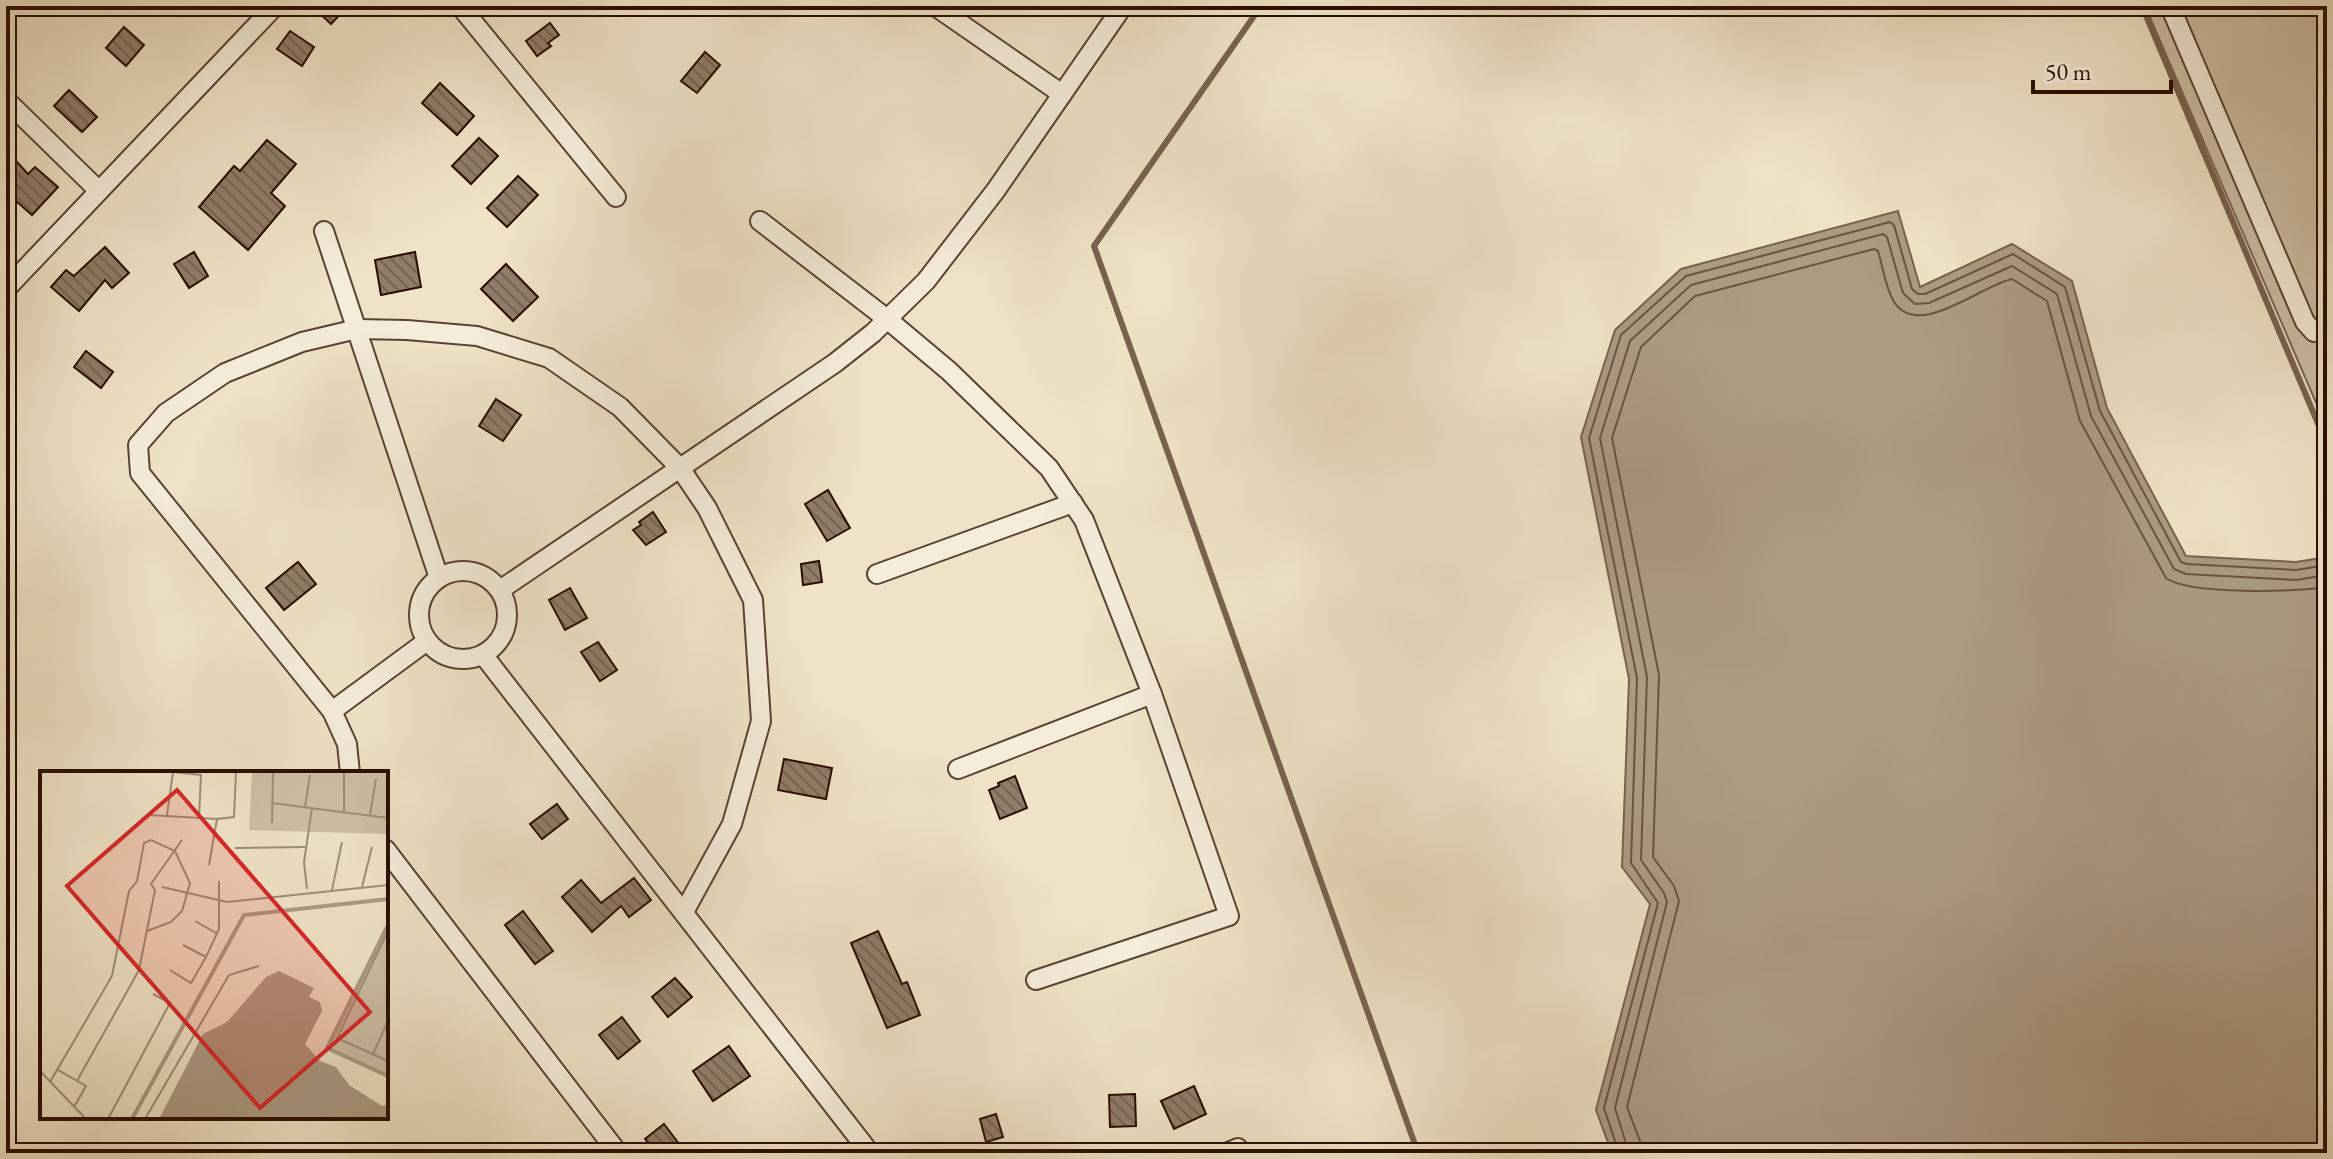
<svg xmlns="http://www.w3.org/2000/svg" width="2333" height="1159" viewBox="0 0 2333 1159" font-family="'EB Garamond',serif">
<defs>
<pattern id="building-back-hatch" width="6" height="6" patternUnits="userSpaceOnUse" patternTransform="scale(2)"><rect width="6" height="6" fill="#907c68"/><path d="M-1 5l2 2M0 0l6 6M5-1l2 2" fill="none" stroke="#766453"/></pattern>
</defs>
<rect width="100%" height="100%" fill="#efe2c6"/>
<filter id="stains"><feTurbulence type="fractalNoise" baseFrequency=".0025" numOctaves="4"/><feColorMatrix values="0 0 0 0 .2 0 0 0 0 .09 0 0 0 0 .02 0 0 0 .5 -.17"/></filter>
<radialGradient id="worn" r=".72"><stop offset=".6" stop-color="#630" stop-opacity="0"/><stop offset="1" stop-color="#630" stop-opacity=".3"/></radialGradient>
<!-- green -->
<path fill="#cdbea5" stroke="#7b6654" stroke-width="2" d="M2145,6H2327V428Z"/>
<!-- water -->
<path fill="#ac9a83" stroke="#78624f" stroke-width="2" d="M1898,211L1920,287L2012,244L2072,281L2107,408L2186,556L2296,562L2327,557V1153H1612L1596,1110L1650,904L1622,867L1629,679L1581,437L1615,330L1681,269Z"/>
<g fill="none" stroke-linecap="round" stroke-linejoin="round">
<!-- shore -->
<g stroke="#6a5442" stroke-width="2">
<path d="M1619,1153L1604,1108L1658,903L1631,863L1637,678L1589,438L1621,335L1686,276L1890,222L1894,225L1912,289L1918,294H1925L2013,254L2065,287L2100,411L2181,562L2187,564L2296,570L2327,565"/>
<path d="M1629,1153L1615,1108L1667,902L1664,893L1641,860L1647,677L1600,438L1630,341L1691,285L1883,234L1887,237L1903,293L1915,304L1929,303L2012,266L2057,294L2091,416L2174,569L2186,574L2296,580L2327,575"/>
<path d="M1641,1153L1640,1141L1627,1107L1679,901L1674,886L1653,857L1659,675L1612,438L1641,347L1695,296L1874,249L1878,251C1883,267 1885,286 1893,300C1916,342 1981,285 2012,279L2047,301L2080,421L2166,578C2189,595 2297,592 2327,587"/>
</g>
<!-- stream -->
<g stroke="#78624f" stroke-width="6">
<path d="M1261,6L1094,246L1418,1153"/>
<path d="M2142,6L2327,445"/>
</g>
</g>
<!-- building -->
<g fill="url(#building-back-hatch)" stroke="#290d02" stroke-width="2">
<path d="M312,6H348L331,24Z"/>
<path d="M550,23L559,35L548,43L551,46L537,56L526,41Z"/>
<path d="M124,27L144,45L126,66L106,48Z"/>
<path d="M290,31L314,47L302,66L277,49Z"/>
<path d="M705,52L720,65L697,93L681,81Z"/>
<path d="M440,83L474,116L457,135L422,103Z"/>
<path d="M69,90L97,117L82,132L54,106Z"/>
<path d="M479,138L498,156L471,184L452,166Z"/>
<path d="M267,140L296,164L271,193L285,206L248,250L199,207L234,166L240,171Z"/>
<path d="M6,150L28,174L35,167L58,187L32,215L6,192Z"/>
<path d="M518,176L538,195L507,227L487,208Z"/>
<path d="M105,247L129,273L112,288L105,280L79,311L51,287L66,270L74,276Z"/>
<path d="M194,252L208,276L189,288L174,264Z"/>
<path d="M415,252L421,287L381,295L375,260Z"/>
<path d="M506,264L538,297L513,321L481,289Z"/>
<path d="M86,351L113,372L101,388L74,367Z"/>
<path d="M496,399L521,415L503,441L479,426Z"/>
<path d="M828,490L850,528L827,541L805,504Z"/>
<path d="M653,512L666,532L646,545L633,530L641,525L639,522Z"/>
<path d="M819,561L822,582L803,585L801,564Z"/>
<path d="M298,562L316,584L284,610L266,588Z"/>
<path d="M570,588L587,618L565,630L549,600Z"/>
<path d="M598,642L617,670L600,681L581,652Z"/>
<path d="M784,759L832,768L826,799L778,790Z"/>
<path d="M1015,776L1027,808L1000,819L989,790L999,786L998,783Z"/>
<path d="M557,804L568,819L542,839L530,824Z"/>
<path d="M634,878L651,900L629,917L621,906L592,932L562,897L581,880L601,903Z"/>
<path d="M523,911L553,951L535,964L505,925Z"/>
<path d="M878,931L902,984L907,982L920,1015L887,1028L851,943Z"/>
<path d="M675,978L692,997L668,1017L652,997Z"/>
<path d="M622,1017L640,1041L618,1059L599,1035Z"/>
<path d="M729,1046L750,1076L713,1101L693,1071Z"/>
<path d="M1194,1086L1206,1114L1174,1129L1161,1101Z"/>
<path d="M1135,1094L1136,1126L1110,1127L1109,1095Z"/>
<path d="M996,1114L1003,1137L986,1142L980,1119Z"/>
<path d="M664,1124L686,1153H656L645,1139Z"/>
</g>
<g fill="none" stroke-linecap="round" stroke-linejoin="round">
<defs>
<g id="minor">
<path d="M460,6L616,197"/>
<path d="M935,6L1062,94"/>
<path d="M2170,6L2305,322L2314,332L2327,330"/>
<path d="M6,100L99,191"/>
<path d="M760,221L887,319L949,371L1049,468L1084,520L1152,694L1229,916L1036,980"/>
<path d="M324,231L439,578"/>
<path d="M6,289L275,6"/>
<circle cx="463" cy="615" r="44"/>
<path d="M877,574L1073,503"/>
<path d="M500,590L835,363L873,333L926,281L996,190L1123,6"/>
<path d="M484,656L870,1153"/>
<path d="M332,711L427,641"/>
<path d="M958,769L1152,694"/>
<path d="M350,773L347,744L332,711L140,473L138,445L166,413L225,373L302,342L357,329L407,330L477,336L549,358L620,407L680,468L707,508L753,600L761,721L732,824L684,912"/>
<path d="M386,850L618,1153"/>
<path d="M1226,1153L1238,1148L1240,1153"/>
</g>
</defs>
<!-- minor casing -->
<use href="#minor" stroke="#5a4233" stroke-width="22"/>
<!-- minor -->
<use href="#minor" stroke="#f5ecda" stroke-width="18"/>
</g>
<!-- overview -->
<g transform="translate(40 771)">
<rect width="348" height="348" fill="#efe2c6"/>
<path d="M212,0H348V63L209,59ZM348,152V304L288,277Z" fill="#cdbea5"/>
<path d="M239,200L274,217L269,226L280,231L282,240L265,273L280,290L296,296L309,314L342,335L348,333V348H119L163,263L187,251L226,206Z" fill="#ac9a83"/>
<path fill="none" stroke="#ac9a83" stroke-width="4" d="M348,154L287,277L348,305M92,348L204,144L348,128"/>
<path fill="none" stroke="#a08d78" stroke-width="2" d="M232,32L348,47M265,36L270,4M304,41V0M109,44L177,48M127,44L133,1L161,4L159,46M330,44L336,8M232,52L233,2M195,77L265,76M169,94L177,48L194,46L196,0M122,116L187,131L348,114M322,116L332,76M267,118L264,91L272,37M292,119L302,71M155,150L178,163M348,160L297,267L348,290M143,174L166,186M130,199L151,212L166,186L179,158V110M333,283L348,250M18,299L46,315L34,336M0,300L46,348M37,310L99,199L115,119L111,113L142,69M10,311L72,205L89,120L97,110L104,72L111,69L135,80L150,112L142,140L131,151L107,160M68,348L130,232L113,223M105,348L189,204L219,195"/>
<path fill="#d62828" fill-opacity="0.15" stroke="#d62828" stroke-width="4" d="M137,19L330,241L220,337L27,115Z"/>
<rect width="348" height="348" fill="none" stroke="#290d02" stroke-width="4"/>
</g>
<!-- margin -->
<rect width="2333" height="1159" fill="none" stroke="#efe2c6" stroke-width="32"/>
<rect x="8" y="8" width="2317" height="1143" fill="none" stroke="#290d02" stroke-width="4"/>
<rect x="16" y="16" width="2301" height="1127" fill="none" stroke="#290d02" stroke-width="2"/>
<!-- scale -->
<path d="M2033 80v12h138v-12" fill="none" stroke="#290d02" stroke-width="4"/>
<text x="2045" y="80" font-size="24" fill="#290d02" stroke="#f5ecda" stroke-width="6" paint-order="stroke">50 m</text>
<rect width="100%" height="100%" filter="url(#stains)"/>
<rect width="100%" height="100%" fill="url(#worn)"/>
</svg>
